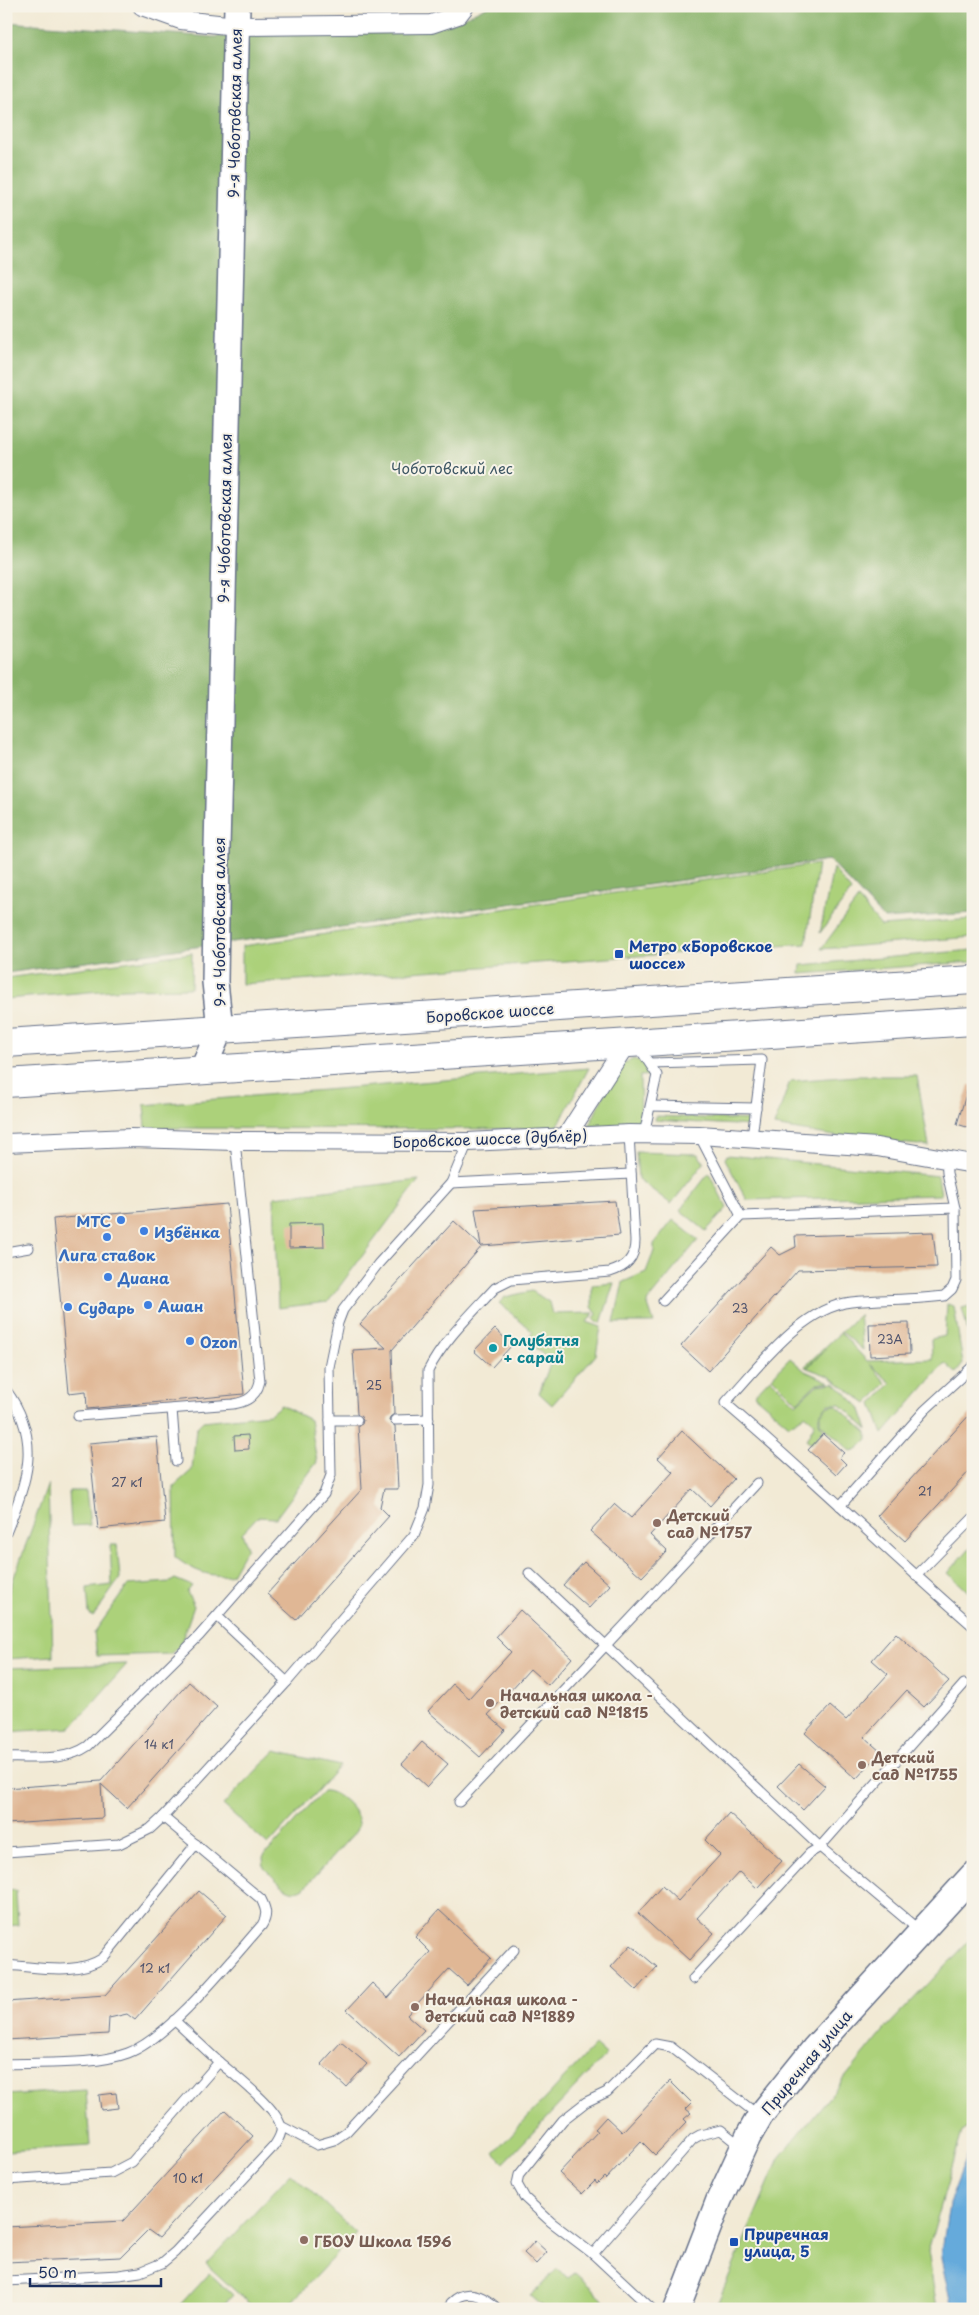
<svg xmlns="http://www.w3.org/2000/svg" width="979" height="2315" viewBox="0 0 979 2315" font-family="'Playpen Sans',sans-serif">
<rect width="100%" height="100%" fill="#f7f3e8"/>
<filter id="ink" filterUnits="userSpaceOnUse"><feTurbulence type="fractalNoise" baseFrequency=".02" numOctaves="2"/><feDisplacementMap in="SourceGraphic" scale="10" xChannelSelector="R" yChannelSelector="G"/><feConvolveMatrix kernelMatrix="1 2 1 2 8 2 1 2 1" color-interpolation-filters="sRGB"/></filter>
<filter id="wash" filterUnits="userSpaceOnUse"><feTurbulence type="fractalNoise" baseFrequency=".0096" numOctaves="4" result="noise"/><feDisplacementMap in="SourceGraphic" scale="20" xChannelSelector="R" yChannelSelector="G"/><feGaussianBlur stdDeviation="1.12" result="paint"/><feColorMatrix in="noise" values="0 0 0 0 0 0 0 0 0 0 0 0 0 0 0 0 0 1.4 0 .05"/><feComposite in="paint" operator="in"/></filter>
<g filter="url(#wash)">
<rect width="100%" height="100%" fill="#f2ead5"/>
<!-- green -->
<g fill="#acd17a" stroke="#64806c">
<path d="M818,864L806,944L242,984V946Z"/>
<path d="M833,868L851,891L820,933Z"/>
<path d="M858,899L881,926L973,919V937L821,949Z"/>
<path d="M973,950V962L800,974L801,965Z"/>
<path d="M192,953L191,988L125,989L6,999V978Z"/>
<path d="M634,1059L645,1064L652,1075L640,1076L641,1126H589L616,1070L624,1063Z"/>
<path d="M589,1068L556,1129L146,1128L144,1105Z"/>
<path d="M856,1076H917L929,1146L846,1138L774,1126L790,1081Z"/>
<path d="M655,1116L753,1120L751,1126L654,1120Z"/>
<path d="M636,1152L698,1154L704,1163L671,1204L638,1179Z"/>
<path d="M727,1155L938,1176L941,1195L747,1200L725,1159Z"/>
<path d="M709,1173L727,1208L706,1231L680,1210Z"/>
<path d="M419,1180L328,1302L278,1308L274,1197Z"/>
<path d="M673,1220L698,1240L647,1302L654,1323H614L623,1282L646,1272L654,1251V1244Z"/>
<path d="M614,1283L601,1323L593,1319L597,1314L592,1307V1285Z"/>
<path d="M532,1291L549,1302L552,1314L594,1313L587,1322L601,1327L596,1355L552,1405L539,1393L551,1362L527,1340L533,1332L499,1303L505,1297Z"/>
<path d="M947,1304L954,1306L963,1364L956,1373L945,1363L883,1434L872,1404L891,1383L870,1364L886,1383L867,1404L829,1376L807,1368L826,1349L806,1368L805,1366L859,1315L863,1350L842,1332L841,1333L867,1361L932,1359L931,1339L945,1336Z"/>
<path d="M973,1305V1351L962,1308Z"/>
<path d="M790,1358L805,1371L830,1382L816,1384L797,1402L772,1377Z"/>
<path d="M770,1378L796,1404L817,1385L835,1383L860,1407L868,1430L840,1404H828L819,1415V1423L824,1429L811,1444L806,1440L815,1423L805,1415L789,1425L754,1395Z"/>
<path d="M281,1405L310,1420L317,1462L276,1518L257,1517L242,1533L247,1547L232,1574C212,1579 191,1570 175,1557L174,1486L192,1470L196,1428L203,1421L270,1414Z"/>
<path d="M836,1405L867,1433V1440L858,1449L851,1451L820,1423V1415L828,1406Z"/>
<path d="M48,1484L53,1656L6,1659V1599Z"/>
<path d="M69,1491H86L90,1525L71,1526Z"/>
<path d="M973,1544V1596L948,1573Z"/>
<path d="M110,1545H117L120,1578L93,1617L89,1614L87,1588L112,1585Z"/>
<path d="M175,1579L192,1586L187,1592L194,1606L180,1646L170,1654L97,1656L94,1633L128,1585L170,1582Z"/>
<path d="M127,1664L71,1728L6,1732V1668Z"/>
<path d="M275,1751L340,1766L268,1845L223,1805Z"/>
<path d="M323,1791C336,1789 359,1810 359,1824L356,1831L304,1888C289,1898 275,1878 264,1868L263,1857Z"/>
<path d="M16,1890L18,1925L6,1926V1891Z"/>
<path d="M973,1937V2122L962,2132L928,2251L937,2309H715L779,2158L885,2029Z"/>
<path d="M595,2045L606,2055L504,2163L494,2153Z"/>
<path d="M86,2090L90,2146L6,2151V2095Z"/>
<path d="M291,2173L356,2233L285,2309H255L206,2264Z"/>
<path d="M557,2269L568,2278L575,2273L609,2304L604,2309H546L531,2296Z"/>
<path d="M209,2273L233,2295L220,2309H176Z"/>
</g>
<!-- forest -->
<path fill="#89b36a" stroke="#527164" d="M488,6H973V913L884,919L829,860L6,973V22L213,37L448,25Z"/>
<!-- water -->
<path fill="#65aadb" stroke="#406c9c" d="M973,2141V2309H952L941,2257L949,2204Z"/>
<g id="blocks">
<!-- building -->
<g fill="#e0b795">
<path d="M969,1085H973V1129L957,1124Z"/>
<path d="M615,1201L620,1235L482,1246L392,1350L394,1414L390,1417L389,1421L395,1426L398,1489H384L380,1507L389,1516L296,1620L267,1594L362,1489L358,1426L362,1424L363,1420L357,1414L353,1350L386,1348L360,1324L454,1221L481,1246L475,1209Z"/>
<path d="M227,1204L244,1394L87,1409L86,1391L69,1393L53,1219Z"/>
<path d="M323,1223L324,1247L289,1248V1224Z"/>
<path d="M933,1232L937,1267L798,1270L708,1371L681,1346L771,1247L780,1255L796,1247L795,1236Z"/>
<path d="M909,1323L910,1354L870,1356L869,1324Z"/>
<path d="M495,1329L512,1345L492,1367L474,1351Z"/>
<path d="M973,1411V1467L905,1541L877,1516Z"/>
<path d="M682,1431L734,1479L710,1506L692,1489L650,1535L667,1551L642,1577L590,1531L615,1504L631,1518L673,1472L658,1458Z"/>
<path d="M823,1434L844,1453L839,1457L846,1464L836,1475L808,1450Z"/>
<path d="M248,1435L249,1449L235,1450L234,1436Z"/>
<path d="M157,1437L165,1522L98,1529L89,1443Z"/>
<path d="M584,1562L610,1585L589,1608L563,1585Z"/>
<path d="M520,1610L572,1658L548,1685L530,1669L488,1715L505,1730L480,1757L428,1711L453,1684L469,1698L511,1652L496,1637Z"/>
<path d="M896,1633L949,1681L924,1707L906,1691L864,1737L881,1752L856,1779L805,1733L830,1706L846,1720L888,1674L872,1660Z"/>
<path d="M189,1682L217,1707L127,1808L101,1784L103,1818L6,1824V1788L101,1781Z"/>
<path d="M422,1742L448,1764L427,1787L402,1764Z"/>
<path d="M799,1764L825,1786L803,1810L778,1786Z"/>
<path d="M729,1813L782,1861L757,1888L739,1872L697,1918L714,1933L689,1960L638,1913L662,1886L678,1901L720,1855L705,1840Z"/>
<path d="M199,1891L227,1915L135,2020L127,2014L109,2018L108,2034L6,2040V2002L105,1995Z"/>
<path d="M439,1910L491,1958L467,1985L449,1969L407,2015L424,2030L399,2057L347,2010L372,1983L388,1998L430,1952L415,1937Z"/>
<path d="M631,1945L657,1967L636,1990L611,1967Z"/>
<path d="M341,2042L367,2064L346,2087L321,2064Z"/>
<path d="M670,2081L692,2103L686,2109L691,2113L684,2119L687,2122L655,2155L641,2141L606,2179L604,2177L597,2184L595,2181L582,2194L559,2173L598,2131L595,2129L606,2117L622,2132Z"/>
<path d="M116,2093L118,2108L101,2110L99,2095Z"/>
<path d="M225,2110L253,2136L159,2238L148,2230L121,2257L6,2262V2227L123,2221Z"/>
<path d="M535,2241L547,2252L536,2264L524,2253Z"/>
</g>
</g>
</g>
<g filter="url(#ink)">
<use href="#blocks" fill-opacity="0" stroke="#667088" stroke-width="1"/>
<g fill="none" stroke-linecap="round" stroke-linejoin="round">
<defs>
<g id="lane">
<path d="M638,1046L657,1075L644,1134"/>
<path d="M650,1063L762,1060L752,1137"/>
<path d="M651,1106L756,1108"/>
<path d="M946,1159L947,1173L955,1208L956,1280L952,1289L944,1296C913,1300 882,1299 851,1302C801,1308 758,1368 725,1403C810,1475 889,1553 973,1626"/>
<path d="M451,1183L631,1174"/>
<path d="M741,1216L955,1208"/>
<path d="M6,1252L29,1248"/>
<path d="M663,1301L741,1216L699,1135"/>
<path d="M6,1390C43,1440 27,1481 6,1533"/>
<path d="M172,1409L176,1461"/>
<path d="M78,1416L233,1404C247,1402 257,1396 260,1381L235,1141"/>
<path d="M330,1420H357"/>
<path d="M395,1420L429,1419"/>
<path d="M840,1506L925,1410L973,1366"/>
<path d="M529,1573L820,1847L920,1931"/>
<path d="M916,1576L973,1518"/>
<path d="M217,1616L287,1682"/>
<path d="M6,1758C33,1757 65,1762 88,1746L199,1636L324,1494L331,1475L329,1367L338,1323L343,1310L378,1264L451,1183L468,1142"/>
<path d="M459,1802C558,1695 659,1590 757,1483"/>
<path d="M6,1852L119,1844L150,1829L163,1817"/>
<path d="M6,1965C38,1967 76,1976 103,1958L196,1844"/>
<path d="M693,1979L810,1853L820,1847L964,1684"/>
<path d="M174,2020L219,2062"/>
<path d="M6,2064C43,2062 93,2066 128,2053C169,2038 232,1959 262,1925C268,1915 266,1909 261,1899L163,1817L287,1682L414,1535L425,1508L429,1485L428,1371C442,1342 473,1312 495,1288L511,1280L610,1272C626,1267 635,1259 635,1241L629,1134"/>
<path d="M281,2126L317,2145L334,2140L346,2132L514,1950"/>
<path d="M6,2180L111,2173L132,2162L219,2062C235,2076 279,2109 281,2128C282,2135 277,2141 274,2146L175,2252L162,2263L140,2272L119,2275L6,2281"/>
<path d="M593,2254L693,2139L700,2135L721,2130L741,2146"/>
<path d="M451,2303C467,2287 483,2295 498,2309"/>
<path d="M652,2309L593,2254L551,2222L525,2198L517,2184L519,2175L563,2120L586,2102L607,2092L655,2044L671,2047L758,2115"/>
</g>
<g id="street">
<path d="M142,6L181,20L236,26L431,24L458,15L465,6"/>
<path d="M566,1137L626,1044"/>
<path d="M6,1143L131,1138L235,1141L468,1142L629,1134L699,1135L877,1147L973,1164"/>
</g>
<g id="secondary">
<path d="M203,1069L220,1029L215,982L217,848L237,6"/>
<path d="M677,2309L719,2200L748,2137L760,2116L814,2049L973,1875"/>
</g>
<g id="primary">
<path d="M6,1043L973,980"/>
<path d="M6,1083L973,1021"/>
</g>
</defs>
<!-- lane casing -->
<use href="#lane" stroke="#667088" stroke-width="11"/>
<!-- street casing -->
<use href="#street" stroke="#667088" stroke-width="20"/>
<!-- secondary casing -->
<use href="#secondary" stroke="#667088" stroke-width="28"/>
<!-- primary casing -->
<use href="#primary" stroke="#667088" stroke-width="30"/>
<!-- lane -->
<use href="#lane" stroke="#fff" stroke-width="9"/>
<!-- street -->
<use href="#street" stroke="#fff" stroke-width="18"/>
<!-- secondary -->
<use href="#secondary" stroke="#fff" stroke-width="25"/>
<!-- primary -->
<use href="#primary" stroke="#fff" stroke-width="28"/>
</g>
</g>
<!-- markers -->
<g fill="#1a4fb4" stroke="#f7f3e8" stroke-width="2">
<rect x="614" y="949" width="10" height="10" rx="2.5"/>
<rect x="729" y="2237" width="10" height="10" rx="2.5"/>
</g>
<g fill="#3f7fe0" stroke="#f7f3e8" stroke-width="2">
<circle cx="121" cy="1220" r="5"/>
<circle cx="144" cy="1231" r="5"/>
<circle cx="107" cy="1237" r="5"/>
<circle cx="108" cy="1277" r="5"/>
<circle cx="148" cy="1305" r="5"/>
<circle cx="68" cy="1307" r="5"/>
<circle cx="190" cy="1341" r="5"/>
</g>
<circle fill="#0f9aa8" stroke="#f7f3e8" stroke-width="2" cx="493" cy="1348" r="5"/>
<g fill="#8d6e63" stroke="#f7f3e8" stroke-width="2">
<circle cx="657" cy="1523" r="5"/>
<circle cx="490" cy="1703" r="5"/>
<circle cx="862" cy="1765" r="5"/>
<circle cx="415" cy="2007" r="5"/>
<circle cx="304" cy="2240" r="5"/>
</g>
<g text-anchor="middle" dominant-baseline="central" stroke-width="4" stroke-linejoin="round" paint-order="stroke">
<!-- number labels -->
<g font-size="12" fill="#4c516c">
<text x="740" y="1308">23</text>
<text x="890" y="1339">23А</text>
<text x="374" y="1385">25</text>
<text x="127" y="1482">27 к1</text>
<text x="925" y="1491">21</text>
<text x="159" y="1744">14 к1</text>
<text x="155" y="1968">12 к1</text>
<text x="188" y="2178">10 к1</text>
</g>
<!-- street labels -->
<g font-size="15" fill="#1b2f5e" stroke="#f7f3e8">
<text transform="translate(234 113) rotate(-89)">9-я Чоботовская аллея</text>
<text transform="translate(224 518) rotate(-89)">9-я Чоботовская аллея</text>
<text transform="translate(218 922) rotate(-90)">9-я Чоботовская аллея</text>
<text transform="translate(490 1012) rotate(-4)">Боровское шоссе</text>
<text transform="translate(490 1138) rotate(-2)">Боровское шоссе (дублёр)</text>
<text transform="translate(806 2062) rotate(-50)">Приречная улица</text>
</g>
<!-- park labels -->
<g font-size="15" fill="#3f5865" stroke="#f7f3e8">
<text x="452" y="467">Чоботовский лес</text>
</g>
<!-- transit labels -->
<g font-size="15" font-weight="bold" fill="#164399" stroke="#f7f3e8" text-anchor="start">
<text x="629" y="945">Метро «Боровское<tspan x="629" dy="17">шоссе»</tspan></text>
<text x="744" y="2233">Приречная<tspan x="744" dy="17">улица, 5</tspan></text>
</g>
<!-- shop labels -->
<g font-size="15" font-weight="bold" fill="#366cbe" stroke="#f7f3e8" text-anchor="start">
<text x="111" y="1220" text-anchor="end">МТС</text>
<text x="154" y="1231">Избёнка</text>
<text x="107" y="1254" text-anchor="middle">Лига ставок</text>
<text x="118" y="1277">Диана</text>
<text x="158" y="1305">Ашан</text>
<text x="78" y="1307">Сударь</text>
<text x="200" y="1341">Ozon</text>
</g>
<!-- culture labels -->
<g font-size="15" font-weight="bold" fill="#0d838f" stroke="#f7f3e8" text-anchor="start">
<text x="503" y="1339">Голубятня<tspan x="503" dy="17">+ сарай</tspan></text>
</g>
<!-- education labels -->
<g font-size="15" font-weight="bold" fill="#785e54" stroke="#f7f3e8" text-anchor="start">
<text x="667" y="1514">Детский<tspan x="667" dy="17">сад №1757</tspan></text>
<text x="500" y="1694">Начальная школа -<tspan x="500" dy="17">детский сад №1815</tspan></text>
<text x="872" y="1756">Детский<tspan x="872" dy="17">сад №1755</tspan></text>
<text x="425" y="1998">Начальная школа -<tspan x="425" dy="17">детский сад №1889</tspan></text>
<text x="314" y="2240">ГБОУ Школа 1596</text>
</g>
</g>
<!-- margin -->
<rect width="979" height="2315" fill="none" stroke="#f7f3e8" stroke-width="25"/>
<!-- scale -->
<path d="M30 2278v8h131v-8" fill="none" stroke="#1b2f5e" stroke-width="2.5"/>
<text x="38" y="2278" font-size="15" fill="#1b2f5e" stroke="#f7f3e8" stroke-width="4" paint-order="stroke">50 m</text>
</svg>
